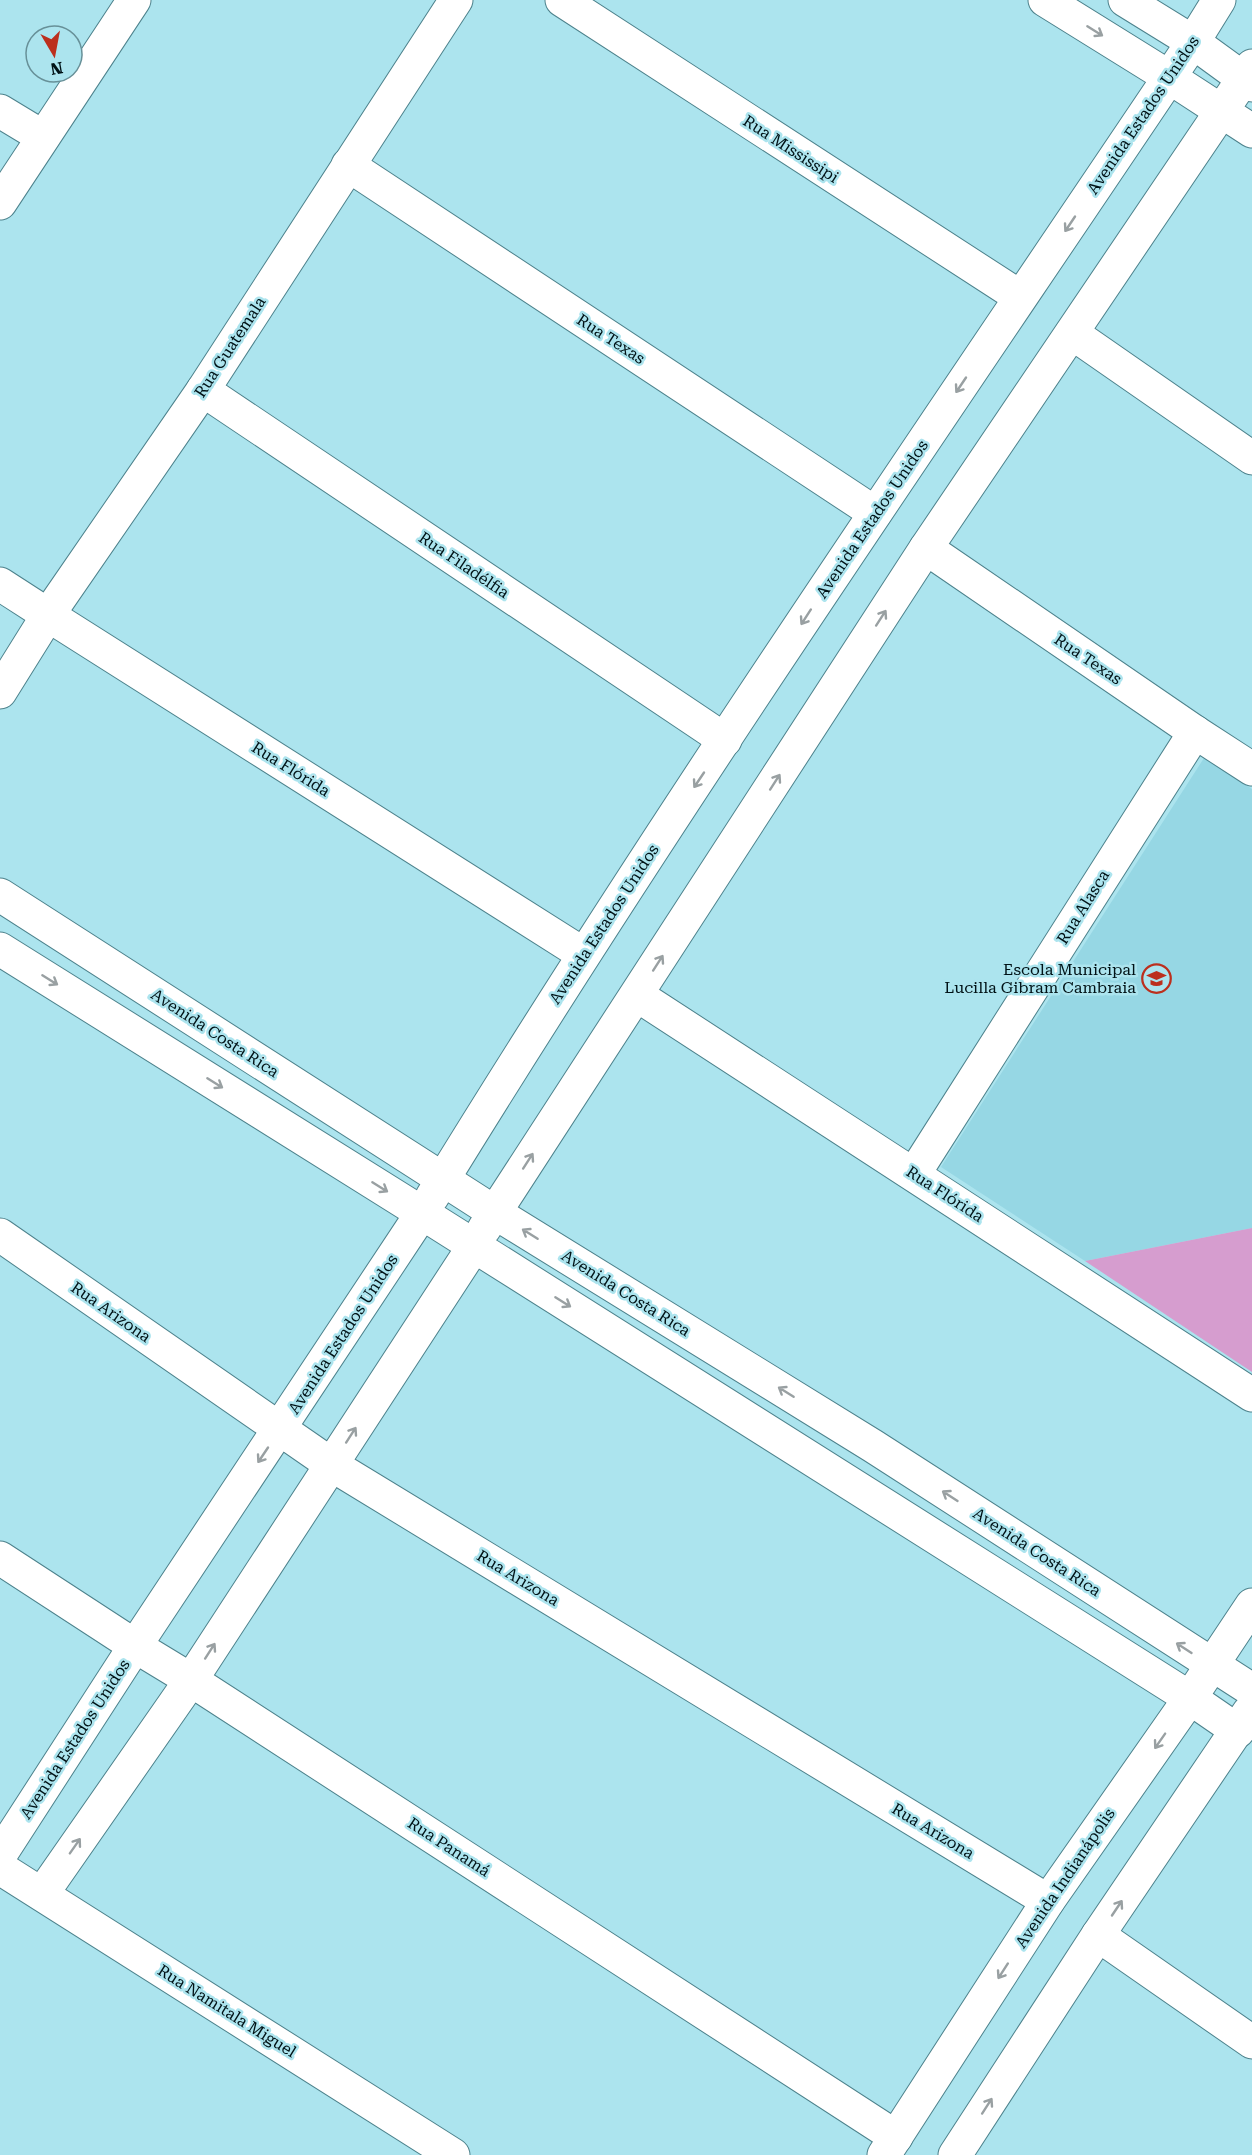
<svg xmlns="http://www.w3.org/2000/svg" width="1252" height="2155" viewBox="0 0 1252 2155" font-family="'Roboto Serif',serif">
<rect width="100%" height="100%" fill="#ace4ee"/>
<!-- built -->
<path fill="#96d7e4" d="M1204,758L1252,789V1228L1085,1261L941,1167Z"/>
<!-- green -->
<path fill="#d69dcf" d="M1252,1228V1372L1085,1261Z"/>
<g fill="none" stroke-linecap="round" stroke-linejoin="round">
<defs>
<g id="minor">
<path d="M562,0L1020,297"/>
<path d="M1045,0L1169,77L1252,131"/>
<path d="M1125,0L1193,42L1252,85"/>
<path d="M0,111L43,137"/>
<path d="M348,165L875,513"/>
<path d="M0,203L134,0"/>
<path d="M1072,333L1252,458"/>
<path d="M203,390L725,740"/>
<path d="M926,548L1195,732L1252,769"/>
<path d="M48,615L583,954"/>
<path d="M637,995L1252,1395"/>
<path d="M914,1174L1195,732"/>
<path d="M0,1235L332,1465L1048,1901"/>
<path d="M0,1558L135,1646L191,1680L896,2137"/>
<path d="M0,1855L135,1646L422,1213"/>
<path d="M0,1868L453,2155"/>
<path d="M42,1894L191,1680L474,1246"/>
<path d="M1098,1935L1252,2042"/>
</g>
<g id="tertiary">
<path d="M0,584L48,615"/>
<path d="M0,692L48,615L203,390L456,0"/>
<path d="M0,895L494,1212L873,1446L1252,1690"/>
<path d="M0,949L422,1213L1190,1698L1238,1731"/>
<path d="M432,1197C673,804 936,425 1193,42L1219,0"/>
<path d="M484,1229L926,548L1252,66"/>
<path d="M884,2155L1048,1901L1190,1698L1252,1605"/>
<path d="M955,2155L1098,1935L1249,1712"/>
</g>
</defs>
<!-- minor casing -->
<use href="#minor" stroke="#4d828c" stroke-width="35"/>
<!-- tertiary casing -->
<use href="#tertiary" stroke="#4d828c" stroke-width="35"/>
<!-- minor -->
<use href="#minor" stroke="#fff" stroke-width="33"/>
<!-- tertiary -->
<use href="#tertiary" stroke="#fff" stroke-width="33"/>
</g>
<!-- one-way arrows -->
<defs><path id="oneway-shaft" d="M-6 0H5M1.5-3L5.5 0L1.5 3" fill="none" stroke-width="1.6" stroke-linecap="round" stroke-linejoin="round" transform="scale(1.5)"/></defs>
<g stroke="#99a0a2">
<use href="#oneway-shaft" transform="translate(1095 31) rotate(32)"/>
<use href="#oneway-shaft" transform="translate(1070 224) rotate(124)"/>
<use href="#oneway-shaft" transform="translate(961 385) rotate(124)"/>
<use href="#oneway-shaft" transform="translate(806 617) rotate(123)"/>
<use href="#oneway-shaft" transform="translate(881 618) rotate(-57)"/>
<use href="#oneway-shaft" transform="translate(699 780) rotate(124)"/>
<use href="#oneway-shaft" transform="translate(775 782) rotate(-57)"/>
<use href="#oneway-shaft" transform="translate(658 963) rotate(-57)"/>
<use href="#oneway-shaft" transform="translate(50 980) rotate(32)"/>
<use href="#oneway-shaft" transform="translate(215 1083) rotate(32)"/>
<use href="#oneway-shaft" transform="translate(528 1161) rotate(-57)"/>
<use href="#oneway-shaft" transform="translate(380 1187) rotate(32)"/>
<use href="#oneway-shaft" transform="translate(530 1234) rotate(-148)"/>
<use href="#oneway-shaft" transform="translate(563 1302) rotate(32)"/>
<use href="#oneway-shaft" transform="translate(786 1392) rotate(-148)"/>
<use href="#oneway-shaft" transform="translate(351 1435) rotate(-57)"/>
<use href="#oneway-shaft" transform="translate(263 1455) rotate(124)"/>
<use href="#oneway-shaft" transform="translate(950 1496) rotate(-147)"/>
<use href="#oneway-shaft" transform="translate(1184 1648) rotate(-147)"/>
<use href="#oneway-shaft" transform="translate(210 1651) rotate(-57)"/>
<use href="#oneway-shaft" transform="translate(1160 1741) rotate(125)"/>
<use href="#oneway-shaft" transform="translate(75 1846) rotate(-55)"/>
<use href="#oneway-shaft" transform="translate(1117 1908) rotate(-56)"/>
<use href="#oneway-shaft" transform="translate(1003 1971) rotate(123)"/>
<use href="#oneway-shaft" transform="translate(987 2106) rotate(-57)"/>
</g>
<!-- icons -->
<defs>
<symbol id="school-ring" viewBox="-11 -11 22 22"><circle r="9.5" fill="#ace4ee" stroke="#bc2f1d" stroke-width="1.5"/><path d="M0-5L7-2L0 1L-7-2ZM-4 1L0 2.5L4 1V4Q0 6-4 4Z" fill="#bc2f1d"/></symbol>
</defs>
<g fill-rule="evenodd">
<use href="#school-ring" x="1140" y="962" width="33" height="33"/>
</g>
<g text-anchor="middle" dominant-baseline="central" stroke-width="5" stroke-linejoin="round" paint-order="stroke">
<!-- street labels -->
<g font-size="16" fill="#001216" stroke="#ace4ee">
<text transform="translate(1143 115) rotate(-56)">Avenida Estados Unidos</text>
<text transform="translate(791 149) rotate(33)">Rua Mississipi</text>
<text transform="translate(611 339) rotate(33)">Rua Texas</text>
<text transform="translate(230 347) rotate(-57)">Rua Guatemala</text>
<text transform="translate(872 519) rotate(-56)">Avenida Estados Unidos</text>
<text transform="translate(464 565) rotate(34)">Rua Filadélfia</text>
<text transform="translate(1088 659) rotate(34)">Rua Texas</text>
<text transform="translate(291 769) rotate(32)">Rua Flórida</text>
<text transform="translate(1083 907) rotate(-58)">Rua Alasca</text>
<text transform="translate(604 924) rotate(-57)">Avenida Estados Unidos</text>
<text transform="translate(215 1033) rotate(33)">Avenida Costa Rica</text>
<text transform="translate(945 1194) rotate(33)">Rua Flórida</text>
<text transform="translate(626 1293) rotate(32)">Avenida Costa Rica</text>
<text transform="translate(111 1312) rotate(35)">Rua Arizona</text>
<text transform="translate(343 1334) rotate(-57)">Avenida Estados Unidos</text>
<text transform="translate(1037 1552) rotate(33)">Avenida Costa Rica</text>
<text transform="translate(518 1578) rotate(31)">Rua Arizona</text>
<text transform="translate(75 1739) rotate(-57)">Avenida Estados Unidos</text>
<text transform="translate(933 1831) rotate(31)">Rua Arizona</text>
<text transform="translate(449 1847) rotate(33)">Rua Panamá</text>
<text transform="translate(1065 1878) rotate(-56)">Avenida Indianápolis</text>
<text transform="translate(227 2011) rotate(32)">Rua Namitala Miguel</text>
</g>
<!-- poi labels -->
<g font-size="16" fill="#001216" stroke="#ace4ee" text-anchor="end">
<text x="1136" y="969">Escola Municipal<tspan x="1136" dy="18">Lucilla Gibram Cambraia</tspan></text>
</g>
</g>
<!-- north arrow -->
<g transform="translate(54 54) rotate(170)"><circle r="28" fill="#ace4ee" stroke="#679098" stroke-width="1.5"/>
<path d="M0-4.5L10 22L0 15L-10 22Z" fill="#bc2f1d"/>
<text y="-9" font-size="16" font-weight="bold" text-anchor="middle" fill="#001216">N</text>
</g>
</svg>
